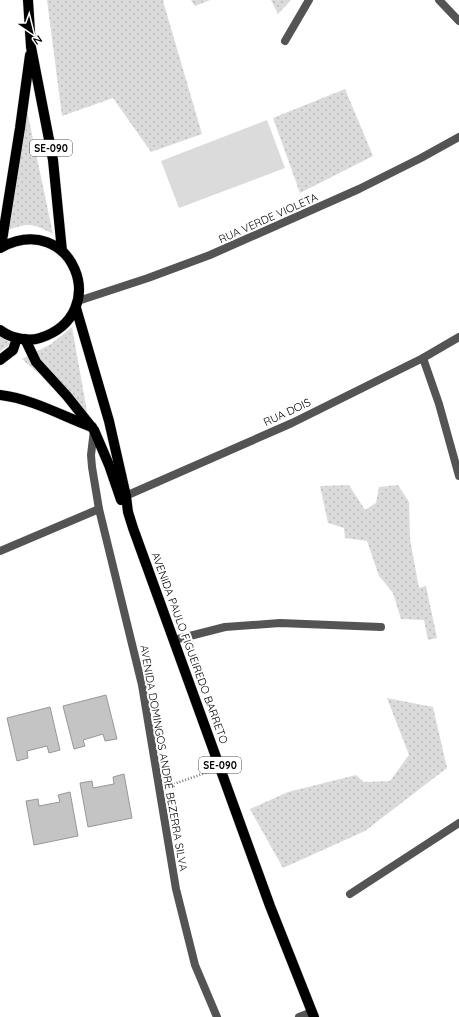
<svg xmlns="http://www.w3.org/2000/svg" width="459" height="1017" viewBox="0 0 459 1017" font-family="Quicksand,sans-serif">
<defs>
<pattern id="grass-dots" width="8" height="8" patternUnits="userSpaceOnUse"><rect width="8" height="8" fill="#dbdbdb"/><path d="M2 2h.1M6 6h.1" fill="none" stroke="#bababa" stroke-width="1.8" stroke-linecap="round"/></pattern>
</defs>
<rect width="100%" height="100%" fill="#fff"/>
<!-- grass -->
<g fill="url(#grass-dots)">
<path d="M47,0H165L163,1L202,134L151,152L113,98L62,116Z"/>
<path d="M191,0H210L195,6Z"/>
<path d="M271,0H291L278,14Z"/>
<path d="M345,89L373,156L300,193L273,118Z"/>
<path d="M26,106L53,234C31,222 28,223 5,231Z"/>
<path d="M72,327L88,417L22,359L51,344Z"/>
<path d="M0,337L11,343L0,352Z"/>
<path d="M349,485L365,510L376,503L379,487L398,485L409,502L410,539L419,588L426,586L437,638L428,640L424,620L401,619L393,593L379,576L367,541L345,538L344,528L328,523L320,486Z"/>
<path d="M387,698L433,707L447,768L365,831L283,868L250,809L288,792L356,775L364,782L390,781L409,755Z"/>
</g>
<!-- pitch -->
<path fill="#dbdbdb" d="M267,120L285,168L179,208L161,161Z"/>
<!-- building -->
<g fill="#c4c4c4" stroke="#989898">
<path d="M106,695L117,739L105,741L103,734L83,740L85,746L74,749L63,706Z"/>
<path d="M50,707L60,750L49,753L47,746L27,751L28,758L17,761L7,718Z"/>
<path d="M124,774L132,818L88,827L80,783L92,781L93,788L114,784L113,777Z"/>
<path d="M70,792L78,836L34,845L26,801L38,799L39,806L60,802L58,795Z"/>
</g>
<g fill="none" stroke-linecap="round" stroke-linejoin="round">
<defs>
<g id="primary">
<path d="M28,0L31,47L53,160L62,251"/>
<path d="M1,247L20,128L30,55"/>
<path d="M0,248C72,209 114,314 40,338C28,342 10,338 0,330"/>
<path d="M76,308L109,421L126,496L128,512L133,528L270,906L314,1017"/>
<path d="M25,339L36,362L67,396L94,430L109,465L121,500"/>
<path d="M0,360L13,350L17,338"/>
<path d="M0,395C33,399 62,416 92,427"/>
</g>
</defs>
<!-- primary casing -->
<use href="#primary" stroke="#dbdbdb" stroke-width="11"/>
<!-- path -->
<path stroke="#767676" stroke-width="2.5" stroke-dasharray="1 2" stroke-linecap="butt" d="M171,785L208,772"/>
<!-- service -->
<path stroke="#545454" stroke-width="8" d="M285,41L309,0"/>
<!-- minor -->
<g stroke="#545454" stroke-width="8">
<path d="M439,0L459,21"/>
<path d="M78,301L148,278L210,255L359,189L421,158L459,137"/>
<path d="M423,358L439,404L459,476"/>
<path d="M94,430L91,455L92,467L99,509L142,685L176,889L195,965L217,1017"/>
<path d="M121,498L292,423L423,358L459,337"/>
<path d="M0,551L99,509"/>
<path d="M174,640L225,627L280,623L381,627"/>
<path d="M350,894L459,823"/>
<path d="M299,1017L312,1012"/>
</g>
<!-- primary -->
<use href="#primary" stroke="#000" stroke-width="10"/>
</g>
<g text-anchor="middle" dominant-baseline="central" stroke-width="4" stroke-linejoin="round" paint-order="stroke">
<!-- shield labels -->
<g fill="#fff" stroke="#4c4c4c" stroke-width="1">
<rect x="30" y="140" width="42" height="16" rx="3"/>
<rect x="199" y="757" width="42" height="16" rx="3"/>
</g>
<g font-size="10" font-weight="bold" fill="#000">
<text x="51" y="148">SE-090</text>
<text x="220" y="765">SE-090</text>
</g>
<!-- street labels -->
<g font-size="11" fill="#000" stroke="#fff">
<text transform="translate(268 218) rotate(-24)">RUA VERDE VIOLETA</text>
<text transform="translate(287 412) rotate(-25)">RUA DOIS</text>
<text transform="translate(190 648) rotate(70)">AVENIDA PAULO FIGUEIREDO BARRETO</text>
<text transform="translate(164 758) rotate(80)">AVENIDA DOMINGOS ANDRÉ BEZERRA SILVA</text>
</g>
</g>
<!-- north arrow -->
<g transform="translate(32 32) rotate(145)" stroke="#ffffff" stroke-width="3" paint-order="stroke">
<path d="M0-3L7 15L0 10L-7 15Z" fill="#000000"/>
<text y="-6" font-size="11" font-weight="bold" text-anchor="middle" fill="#000000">N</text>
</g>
</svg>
